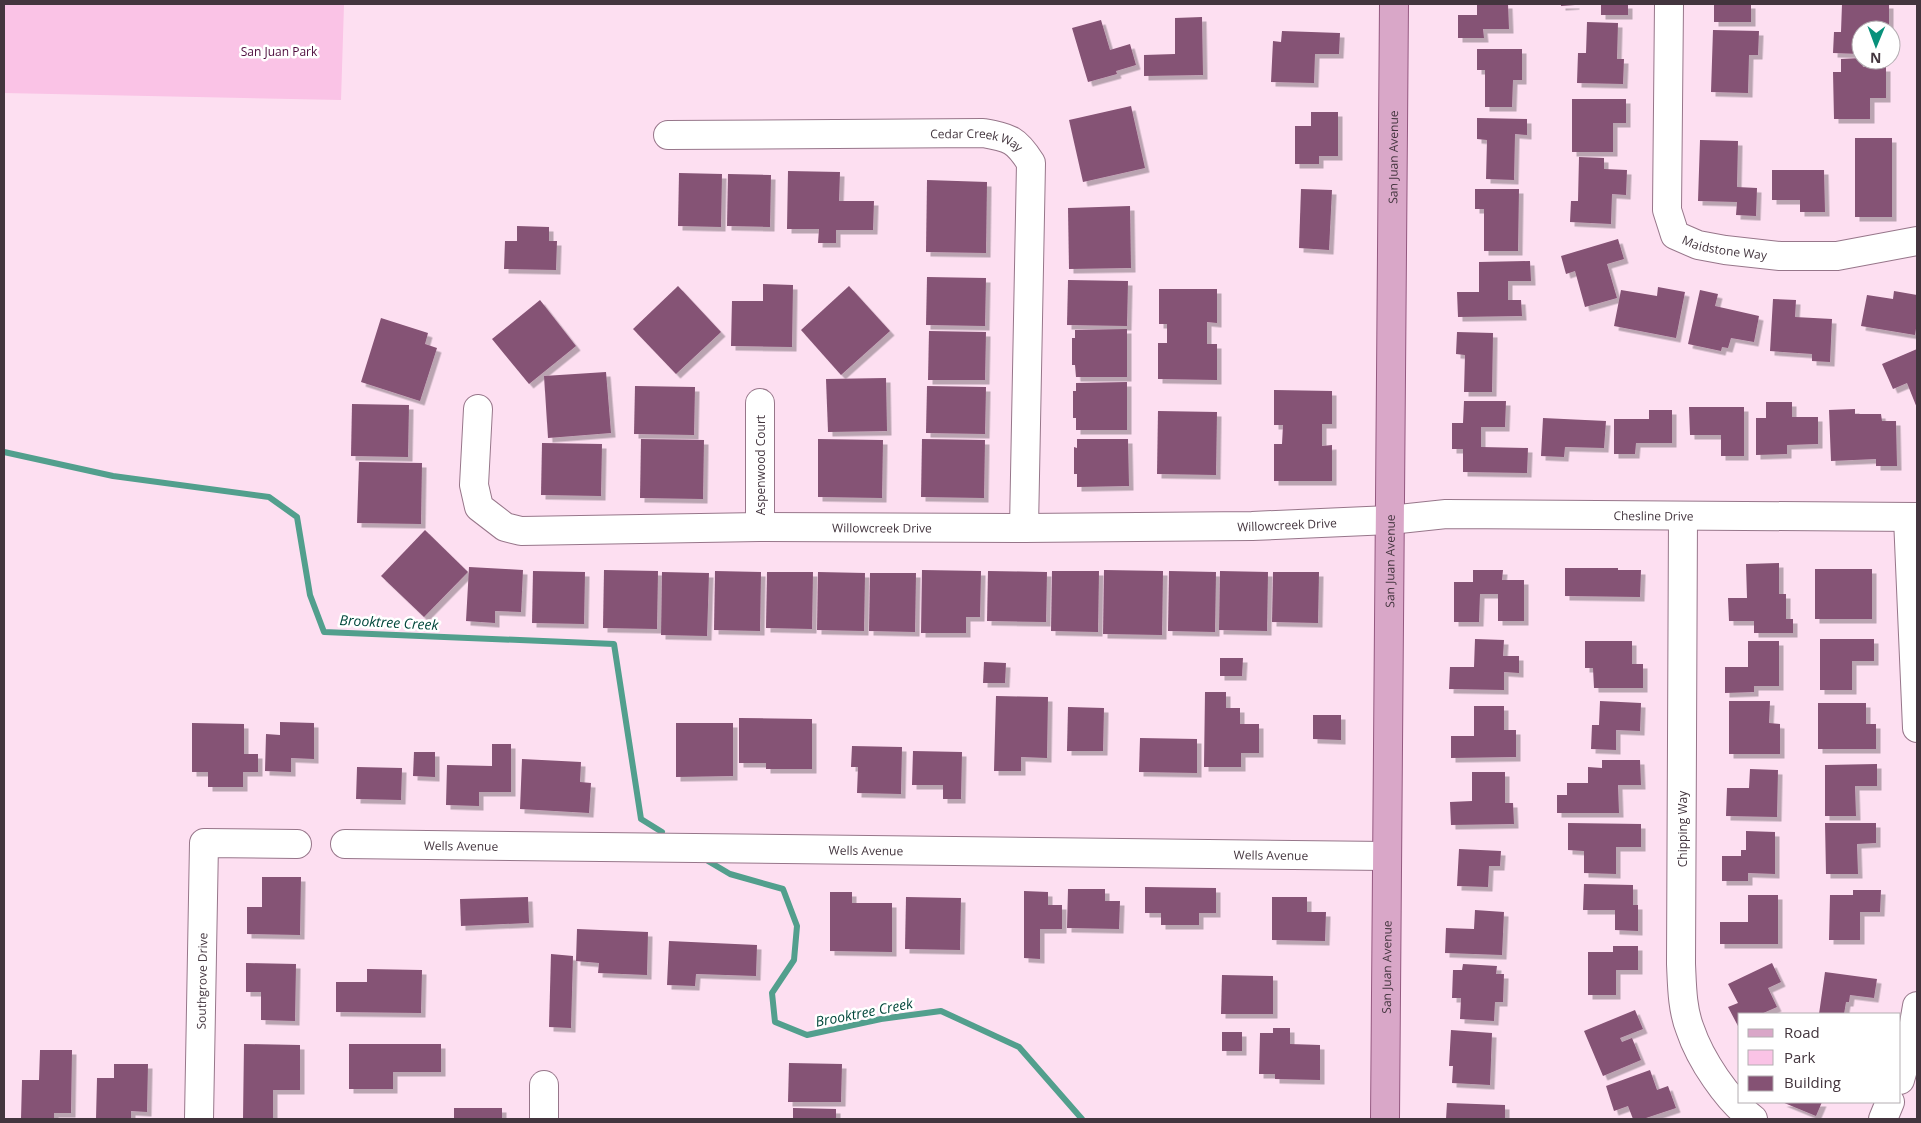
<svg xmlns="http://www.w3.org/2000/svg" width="1921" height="1123" viewBox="0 0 1921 1123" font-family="'Open Sans',sans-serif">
<defs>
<filter id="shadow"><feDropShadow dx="4.5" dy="4.5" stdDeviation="0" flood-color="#0004"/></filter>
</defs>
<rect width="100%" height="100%" fill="#fddff1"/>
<!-- green -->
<path fill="#fac3e6" d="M4,4H344L341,100L4,93Z"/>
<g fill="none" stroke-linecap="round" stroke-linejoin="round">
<!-- stream -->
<g stroke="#529f8d" stroke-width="6">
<path d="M4,452L113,476L269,497L297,517L310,595L324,632L614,644L641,819L662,832"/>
<path d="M708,861L730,874L783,889L797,926L794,960L772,993L775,1022L807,1035L881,1019L941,1011L1019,1047L1082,1119"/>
</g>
</g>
<!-- building -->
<g fill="#855274" filter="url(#shadow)">
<path d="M1477,4H1508L1509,29H1483L1484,38H1458V15H1477Z"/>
<path d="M1561,4H1575V5L1561,6Z"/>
<rect x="1601" y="4" width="27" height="11"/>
<rect x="1714" y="4" width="37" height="18"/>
<path d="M1842,4H1889V24H1875L1874,30H1861V54L1833,53L1834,32H1841Z"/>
<path d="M1202,17L1203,75L1144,76V55L1175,54V18Z"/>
<path d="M1101,20L1110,50L1130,44L1136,65L1116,71L1117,74L1088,82L1072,28Z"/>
<path d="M1587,22L1618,23L1617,59H1624L1623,84L1577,83L1578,53H1586Z"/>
<path d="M1713,30L1759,31L1758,55H1749L1748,93L1711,92Z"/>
<path d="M1282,31L1340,33L1339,54H1315L1314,83L1271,82L1273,41L1281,42Z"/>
<path d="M1477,49H1522V80H1513L1512,107H1485V70H1477Z"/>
<path d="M1861,58L1863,67H1886V98H1870V119H1834L1833,72H1841V59Z"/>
<path d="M1572,99H1626V123H1613V152H1572Z"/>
<path d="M1131,106L1145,168L1083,182L1069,120Z"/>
<path d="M1311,112H1338V156H1319V164H1295V126H1311Z"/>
<path d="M1477,118L1527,119V135L1515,134L1514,180L1486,179L1487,140L1477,139Z"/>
<rect x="1855" y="138" width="37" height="79"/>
<path d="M1700,140L1738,141L1737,187L1757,188L1756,216L1736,215L1737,202L1698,201Z"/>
<path d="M1579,157L1604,158V169L1627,170L1626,195L1612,194L1611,224L1570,222L1571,201H1578Z"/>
<path d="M1772,170H1824L1825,212H1800V200H1772Z"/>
<path d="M788,171L840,172L839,201H874L873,230H836V243H818L819,229H787Z"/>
<path d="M679,173L722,174L721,227L678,226Z"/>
<path d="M728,174L771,175L770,227L727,226Z"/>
<path d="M927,180L987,182L986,253L926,252Z"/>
<path d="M1301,189L1332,190L1329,250L1299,248Z"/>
<path d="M1475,189H1519L1518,251H1484V209H1475Z"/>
<path d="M1130,206L1131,268L1069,269L1068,208Z"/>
<path d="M517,226L549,227V241H557L556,270L504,269L505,241H517Z"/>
<path d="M1618,239L1624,259L1607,264L1617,298L1585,307L1575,271L1566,274L1561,256Z"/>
<path d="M1530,261L1531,281H1508V300H1521L1522,316L1458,317L1457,292H1479V262Z"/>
<path d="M927,277L986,278L985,326L926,325Z"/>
<path d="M1068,280L1128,281L1127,326L1067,325Z"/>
<path d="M763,284L793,285L792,347L731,346L732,301H763Z"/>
<path d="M678,286L721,332L676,374L633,329Z"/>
<path d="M849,286L890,331L841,375L801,330Z"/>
<path d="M1658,287L1685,292L1676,338L1614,326L1621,290L1657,296Z"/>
<path d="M1159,289H1217V323L1207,322V344H1217V380L1158,379V343H1167V324H1159Z"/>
<path d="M1700,290L1718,294L1715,306L1759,316L1754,342L1731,338L1728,348L1722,347L1721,351L1688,344Z"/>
<path d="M1894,291L1917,295V322L1915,335L1861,326L1867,295L1893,299Z"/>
<path d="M1773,299L1796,300L1795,317L1832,319L1830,362L1812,361V354L1770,351Z"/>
<path d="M540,300L576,346L529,384L492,339Z"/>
<path d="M381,318L428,333L425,344L437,348L420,401L361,382Z"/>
<path d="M1127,329V377H1076L1075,365H1072V338H1075V330Z"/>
<path d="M929,331L986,332L985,380H928Z"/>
<path d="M1457,332L1493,333L1492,392H1464L1465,355L1456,354Z"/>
<path d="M1917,349V408L1907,383L1893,389L1882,364Z"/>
<path d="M606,372L611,433L548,438L544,376Z"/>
<path d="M886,378L887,431L828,432L826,379Z"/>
<path d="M1127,382V430H1076V418H1073V391H1076V383Z"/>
<path d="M635,386L695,387L694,435L634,434Z"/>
<path d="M927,386L986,387L985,434L926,433Z"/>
<path d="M1274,390L1332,391V424H1322V446L1332,445V481H1274V444H1282L1283,425H1274Z"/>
<path d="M1464,401H1506L1505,427H1481V447L1528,448L1527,473L1463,472V449H1452V423H1463Z"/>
<path d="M1766,402H1792V417H1818V444L1787,445V454L1756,455V418H1766Z"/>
<path d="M352,404L409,405L408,457L351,456Z"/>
<path d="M1689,407H1744V456H1721V435H1690Z"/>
<path d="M1855,409V414H1881L1882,421H1896L1897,466H1876V459L1831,461L1829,410Z"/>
<path d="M1649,410H1672V443H1636L1635,454H1614V419H1649Z"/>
<path d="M1158,411L1217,412L1216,475L1157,474Z"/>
<path d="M1543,418L1606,421L1604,448L1565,447L1564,457L1541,456Z"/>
<path d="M641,439L704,440L703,499L640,498Z"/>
<path d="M818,439L883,440L882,498L818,497Z"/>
<path d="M922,439L985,440L984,498L921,497Z"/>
<path d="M1077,439H1128L1129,486L1077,487V474H1074V447L1077,448Z"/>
<path d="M542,443L602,444L601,496L541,495Z"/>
<path d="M359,462L422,463L421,524L357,523Z"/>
<path d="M425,530L468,572L424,617L381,576Z"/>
<path d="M1779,563V594H1786V619H1793V633H1754V621H1729L1728,598H1747L1746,564Z"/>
<path d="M469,567L523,570L521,612L495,611V623L466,621Z"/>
<path d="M1565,568H1618V570H1641L1640,597L1565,596Z"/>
<rect x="1815" y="569" width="57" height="50"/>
<path d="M604,570L658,571L657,629L603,628Z"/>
<path d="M922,570L981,571L980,617H966V633H921Z"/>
<path d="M1104,570L1163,571L1162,635L1103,634Z"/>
<path d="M1473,570H1503L1502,580H1524V621H1498V594H1480L1479,622H1454V582H1473Z"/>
<path d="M533,571L585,572L584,624L532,623Z"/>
<path d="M715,571L761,572L760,631L714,630Z"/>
<path d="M988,571L1047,572L1046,622L987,621Z"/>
<path d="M1052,571H1099L1098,632L1051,631Z"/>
<path d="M1169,571L1216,572L1215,632L1168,631Z"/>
<path d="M1220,571L1268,572L1267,631L1219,630Z"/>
<path d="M662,572L709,573L707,636L661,635Z"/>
<path d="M767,572H813L812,629L766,628Z"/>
<path d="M818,572L865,573L864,631L817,630Z"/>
<path d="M1273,572H1319L1318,623L1272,622Z"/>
<path d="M870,573H916L915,632L869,631Z"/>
<path d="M1475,639L1504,640L1503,656H1519V673L1504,672V690L1449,689L1450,667H1474Z"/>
<path d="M1820,639H1874V661H1852V690H1820Z"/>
<path d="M1585,641H1632V664H1643V688H1594L1593,668H1585Z"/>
<path d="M1748,641H1779V686H1754V692L1725,693V667H1748Z"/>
<path d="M1220,658H1243L1242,676H1220Z"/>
<path d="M984,662L1006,663L1005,683H983Z"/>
<path d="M1205,692H1226V708H1240V724H1259V753H1241V767H1204Z"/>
<path d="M996,696L1048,697L1047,758L1021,757V771H994Z"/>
<path d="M1600,701L1641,703L1640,731L1616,730V750L1591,749L1592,725H1599Z"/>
<path d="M1729,701H1770L1769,723L1780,724V754H1729Z"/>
<path d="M1818,703H1866V724H1876V749H1818Z"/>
<path d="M1474,706H1504V730H1516V757L1451,758V736H1474Z"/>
<path d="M1068,707L1104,708L1103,751H1067Z"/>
<path d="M1313,715H1341V740L1313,739Z"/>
<path d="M739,718L812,719V769H766V763H739Z"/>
<path d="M280,722L314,723V759L291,758V772L265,771L266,734L280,735Z"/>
<path d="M192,723L244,724V754H258V772H243V787H208V772H192Z"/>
<path d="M676,723H733V776L676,777Z"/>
<path d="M1140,738L1197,739V773L1139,772Z"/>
<path d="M492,744H511V792H479V806L446,805L447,765L492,766Z"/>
<path d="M852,746L902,747L901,794L857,793L858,767H851Z"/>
<path d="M913,751L962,752L961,799H943V785H912Z"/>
<path d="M414,752H435V777L413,776Z"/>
<path d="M522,759L581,762L580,782L591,783L589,813L520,809Z"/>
<path d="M1602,760H1640L1641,785H1618L1619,813H1557V795H1567V783H1588V767L1602,768Z"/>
<path d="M1877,764V786H1855L1856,816H1825V765Z"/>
<path d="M357,767L402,768L401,800L356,799Z"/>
<path d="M1750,769L1778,770L1777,817L1726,816L1727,788H1749Z"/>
<path d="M1472,772H1505V803H1513L1514,824L1451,825L1450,802L1472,801Z"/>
<path d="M1568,823L1641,824V847H1616V874L1584,873V851L1568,850Z"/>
<path d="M1825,823H1876V843L1857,844L1858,874H1826Z"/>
<path d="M1746,831L1775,832V874L1748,873V881H1722V856H1741V850H1746Z"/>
<path d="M1459,849L1501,851L1500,866H1489L1488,887L1457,886Z"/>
<path d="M262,877H301L300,935L247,934V907H262Z"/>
<path d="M1584,884L1633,885V905H1638V931L1615,930V910H1583Z"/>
<path d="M1145,887L1216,888V913H1199V925H1161V913H1145Z"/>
<path d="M1068,889H1105V901H1120L1119,929L1067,928Z"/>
<path d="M1853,890H1881L1880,912H1860V940H1829L1830,895H1853Z"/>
<path d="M1024,891L1048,892V905H1062V929H1040V959L1024,958Z"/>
<path d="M830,892H852V903H892V952L830,951Z"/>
<path d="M1748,895H1778V944H1720V922H1748Z"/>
<path d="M528,897L529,923L461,926L460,899Z"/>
<path d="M906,897L961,898L960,950L905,949Z"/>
<path d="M1272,897H1307V912H1326L1325,941L1272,940Z"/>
<path d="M1475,910L1504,912L1502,955L1445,953L1446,928L1474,929Z"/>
<path d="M577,929L648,932L647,975L598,973L599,963L576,961Z"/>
<path d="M669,941L757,945L756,976L696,974L695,986L667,985Z"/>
<path d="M1613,946H1638V970H1616V995H1588V952H1613Z"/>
<path d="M551,954L573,956L571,1028L549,1027Z"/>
<path d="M246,963L296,964L295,1021L261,1020V992H246Z"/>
<path d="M1772,963L1781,982L1768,988L1777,1007L1761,1014H1740V1025L1738,1026L1728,1007L1738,1003L1728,984Z"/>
<path d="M1463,964L1497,966L1496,974H1504L1503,1002H1495L1494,1021L1460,1019L1461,998H1452L1453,970H1462Z"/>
<path d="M367,969L422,970L421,1013L336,1012V982H367Z"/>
<path d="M1825,972L1877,979L1874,998L1850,995L1849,1002H1846L1844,1014H1819Z"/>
<path d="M1222,975L1273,976V1014H1221Z"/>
<path d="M1635,1010L1643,1029L1620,1038L1622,1042L1632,1038L1641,1060L1603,1076L1584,1031Z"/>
<path d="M1273,1028H1290V1044L1320,1045V1080L1275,1079V1074H1259L1260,1033H1273Z"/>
<path d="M1451,1030L1492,1033L1490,1085L1452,1083L1453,1066H1449Z"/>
<rect x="1222" y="1032" width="20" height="19"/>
<path d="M244,1044L300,1045V1090H273V1119H243Z"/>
<path d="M349,1044H441V1072H393V1089H349Z"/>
<path d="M40,1050H72L71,1113H54V1119H21L22,1080H39Z"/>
<path d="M789,1063L842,1064L841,1102H788Z"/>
<path d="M114,1064H148L147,1112L131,1111V1119H96L97,1078H114Z"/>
<path d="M1650,1070L1657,1090L1668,1086L1676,1108L1643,1119H1633L1628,1106L1614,1111L1606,1086Z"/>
<path d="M1782,1102H1822L1816,1116Z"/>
<path d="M1447,1103L1505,1105V1119H1446Z"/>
<rect x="454" y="1108" width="48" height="11"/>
<path d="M793,1108L836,1109V1119H793Z"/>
</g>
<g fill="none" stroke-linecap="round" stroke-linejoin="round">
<defs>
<g id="minor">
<path id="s1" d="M1669,4L1667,210L1675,235L1698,245L1725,250L1780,256H1837L1917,241"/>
<path id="s2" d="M668,135L983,133C1010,138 1016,139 1031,163L1024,528"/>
<path d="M760,403V527"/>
<path id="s3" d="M478,409L474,485L479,507L505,527L521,531L760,527L1024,528L1252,526L1390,520L1446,514L1917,517"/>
<path d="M1683,516L1681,964C1682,985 1682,1009 1690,1029C1700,1059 1727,1100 1753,1119"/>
<path d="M1908,518L1917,728"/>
<path id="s4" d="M345,844L1386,856"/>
<path d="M1900,1080L1911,1041L1917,1006"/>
<path d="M544,1085V1119"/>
<path id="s5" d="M199,1119L204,843L297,844"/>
<path d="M1883,1119L1890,1102"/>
</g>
<g id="major">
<path id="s6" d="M1385,1119L1394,4"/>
</g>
</defs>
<!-- minor casing -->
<use href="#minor" stroke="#97768a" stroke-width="30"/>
<!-- major casing -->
<use href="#major" stroke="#945980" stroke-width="30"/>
<!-- minor -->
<use href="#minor" stroke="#fff" stroke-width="28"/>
<!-- major -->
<use href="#major" stroke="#d9a7c8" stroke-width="28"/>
</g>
<g text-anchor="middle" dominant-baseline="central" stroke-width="5" stroke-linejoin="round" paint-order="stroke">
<!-- park labels -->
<g font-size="12" fill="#4e0c3d" stroke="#fff">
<text x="279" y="51">San Juan Park</text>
</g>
<!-- street labels -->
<g font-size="12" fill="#43353e" stroke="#fff">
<text stroke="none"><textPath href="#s2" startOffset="310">Cedar Creek Way</textPath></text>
<text stroke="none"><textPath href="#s6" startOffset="962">San Juan Avenue</textPath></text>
<text stroke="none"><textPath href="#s1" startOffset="284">Maidstone Way</textPath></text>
<text transform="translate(760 465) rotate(-90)">Aspenwood Court</text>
<text stroke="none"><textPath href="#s3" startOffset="1281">Chesline Drive</textPath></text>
<text stroke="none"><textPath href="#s3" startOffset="914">Willowcreek Drive</textPath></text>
<text stroke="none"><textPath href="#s3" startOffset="509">Willowcreek Drive</textPath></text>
<text stroke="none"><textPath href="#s6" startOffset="558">San Juan Avenue</textPath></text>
<text transform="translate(1682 829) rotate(-90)">Chipping Way</text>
<text stroke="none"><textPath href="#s4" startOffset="116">Wells Avenue</textPath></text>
<text stroke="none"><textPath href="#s4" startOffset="521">Wells Avenue</textPath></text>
<text stroke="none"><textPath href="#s4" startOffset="926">Wells Avenue</textPath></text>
<text stroke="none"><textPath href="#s6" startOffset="152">San Juan Avenue</textPath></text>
<text stroke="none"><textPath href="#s5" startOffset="138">Southgrove Drive</textPath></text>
</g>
<!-- water labels -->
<g font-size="14" font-style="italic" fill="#00473b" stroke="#fff">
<text transform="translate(389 622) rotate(3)">Brooktree Creek</text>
<text transform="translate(864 1012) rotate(-11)">Brooktree Creek</text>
</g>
</g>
<!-- border -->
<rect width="1921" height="1123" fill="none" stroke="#43353e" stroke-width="10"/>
<!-- legend -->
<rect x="1738" y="1013" width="162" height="90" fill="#ffffff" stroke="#b4aeb2"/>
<rect x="1748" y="1029" width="25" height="8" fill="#d9a7c8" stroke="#b4aeb2"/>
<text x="1784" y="1038" font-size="15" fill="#43353e">Road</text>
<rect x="1748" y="1050" width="25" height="15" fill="#fac3e6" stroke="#b4aeb2"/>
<text x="1784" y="1063" font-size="15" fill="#43353e">Park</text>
<rect x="1748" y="1076" width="25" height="15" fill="#855274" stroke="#b4aeb2"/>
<text x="1784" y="1088" font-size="15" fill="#43353e">Building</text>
<!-- north arrow -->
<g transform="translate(1876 45) rotate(181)"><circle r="24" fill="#ffffff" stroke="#b4aeb2"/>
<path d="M0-4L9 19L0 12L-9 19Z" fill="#08917b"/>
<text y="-8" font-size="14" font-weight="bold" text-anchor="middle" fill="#43353e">N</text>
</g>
</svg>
